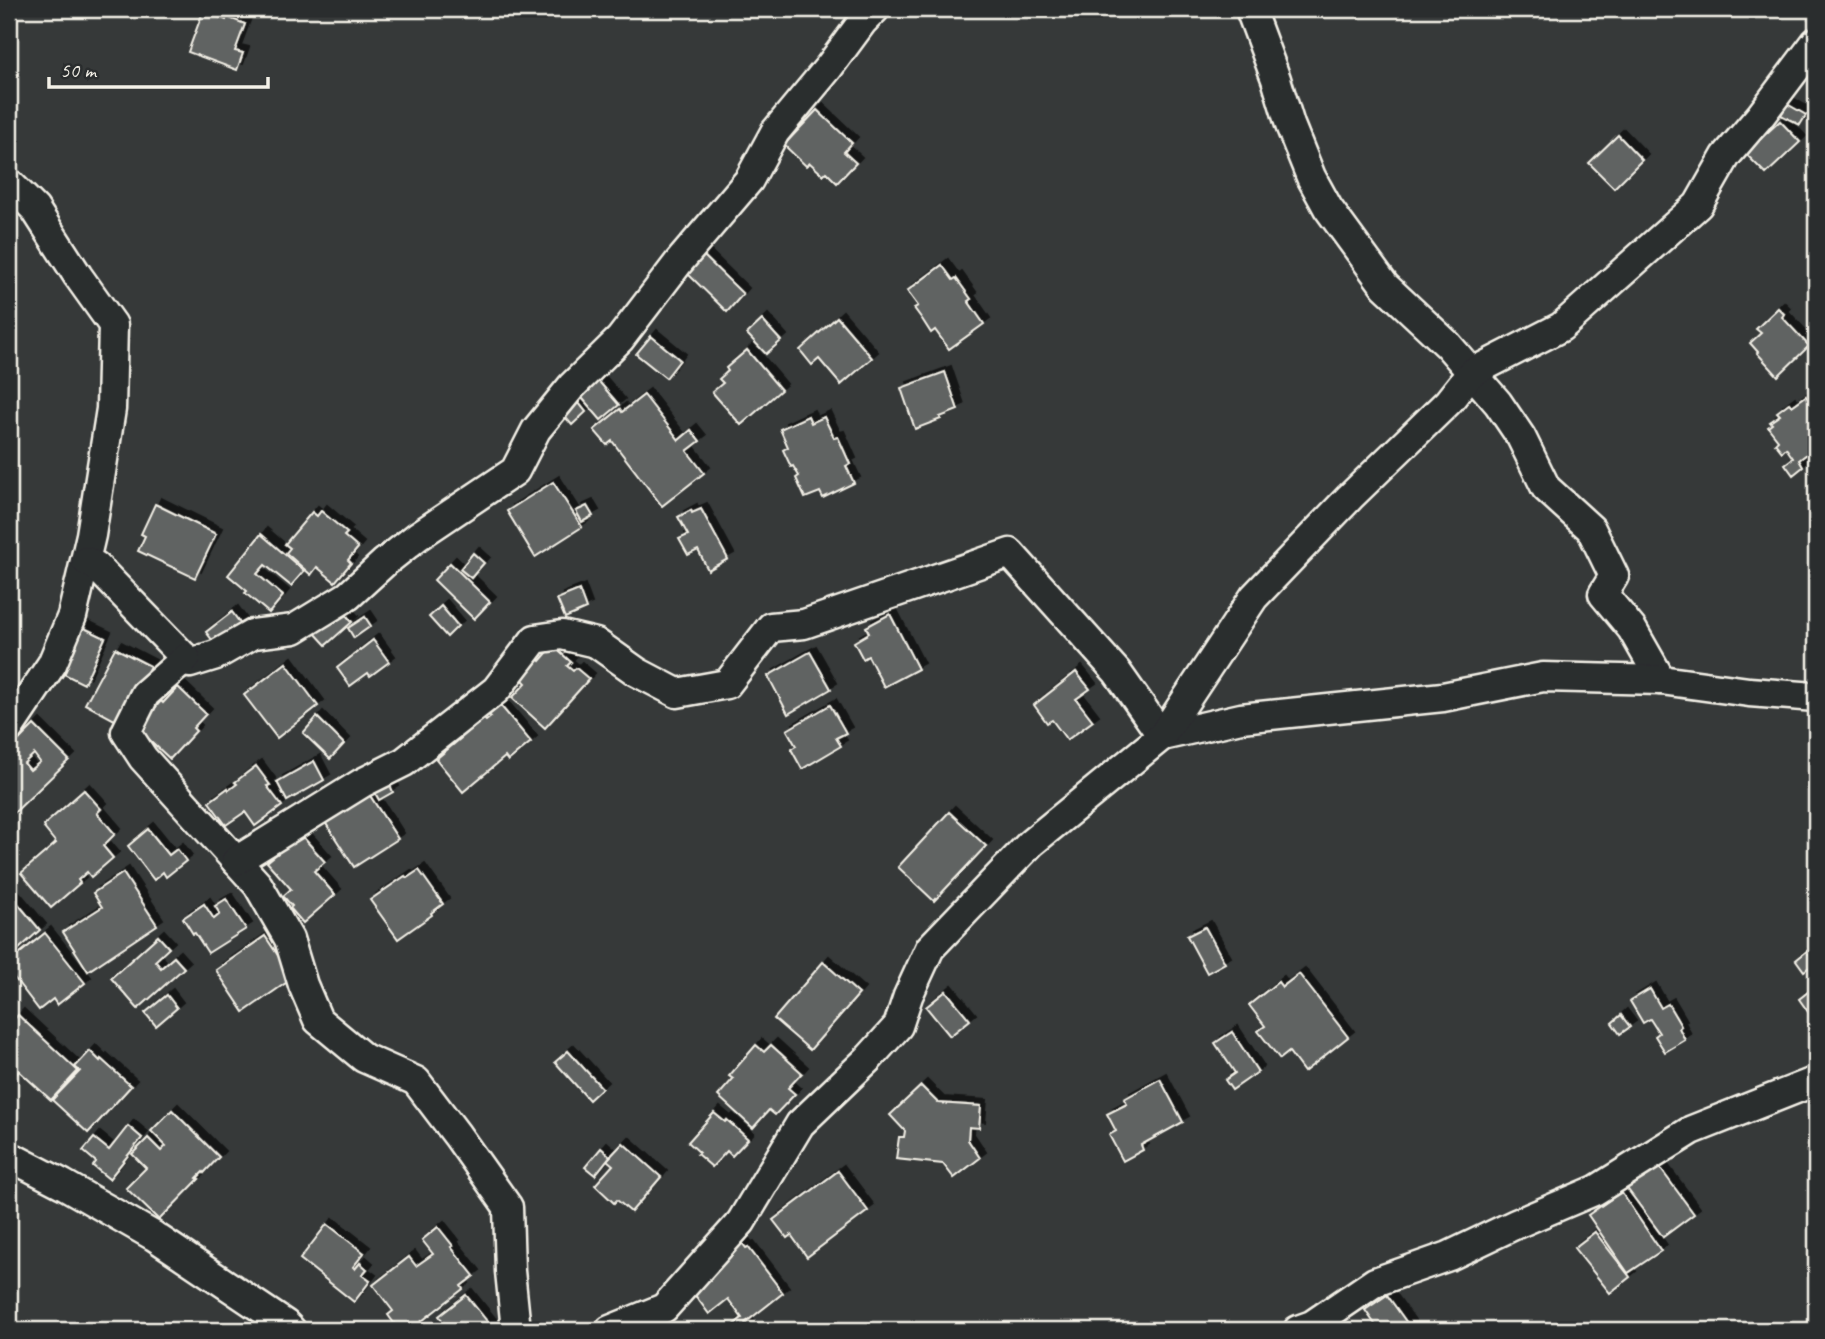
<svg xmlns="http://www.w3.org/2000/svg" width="1825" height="1339" viewBox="0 0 1825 1339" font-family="Caveat,sans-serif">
<defs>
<filter id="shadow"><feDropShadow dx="6" dy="-6" stdDeviation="0" flood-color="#0009"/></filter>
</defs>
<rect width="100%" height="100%" fill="#363939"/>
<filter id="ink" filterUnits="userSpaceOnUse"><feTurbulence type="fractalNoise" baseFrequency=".0143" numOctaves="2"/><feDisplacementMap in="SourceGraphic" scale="14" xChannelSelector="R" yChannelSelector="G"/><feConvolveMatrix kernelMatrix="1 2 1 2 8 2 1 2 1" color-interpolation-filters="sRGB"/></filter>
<g filter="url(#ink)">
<!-- building -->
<g fill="#616362" stroke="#f4f1e8" stroke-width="2" fill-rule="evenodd" filter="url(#shadow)">
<path d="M204,9L214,12L213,15L226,20L227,17L245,24L235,51L243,53L237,70L188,52Z"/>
<path d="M1787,104L1806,115L1800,125L1781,115Z"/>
<path d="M817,110L852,143L844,152L856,163L837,183L826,172L823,175L810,163L806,166L784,145Z"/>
<path d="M1780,121L1800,142L1766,174L1745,153Z"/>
<path d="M1618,135L1642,160L1614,188L1589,163Z"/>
<path d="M703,255L743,294L727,312L686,272Z"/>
<path d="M942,265L953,280L956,278L971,299L968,301L984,324L949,349L935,330L931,333L922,319L914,308L918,306L907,291Z"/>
<path d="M1778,308L1784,314L1782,317L1809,346L1778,376L1757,353L1758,352L1750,343L1761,333L1756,329Z"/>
<path d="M837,317L872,358L841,385L819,359L812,365L800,350Z"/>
<path d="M762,320L781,341L766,354L747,334Z"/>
<path d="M651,336L680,360L666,378L636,354Z"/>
<path d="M747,350L781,390L741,425L712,392L723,383L719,379L728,371L726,368Z"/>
<path d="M945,372L958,410L940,417L941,419L915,429L901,388Z"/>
<path d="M595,377L619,405L601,420L577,392Z"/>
<path d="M644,395L679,440L691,430L700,441L687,451L704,473L662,506L612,441L607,445L594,430L620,409L622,412Z"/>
<path d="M1806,396L1816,410V424L1815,425L1816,427V447L1799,460L1803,467L1793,475L1785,464L1793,458L1786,448L1782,452L1775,443L1778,440L1768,427L1772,424L1770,422L1780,415L1777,412L1789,403L1792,406Z"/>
<path d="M575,398L586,412L572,425L560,411Z"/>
<path d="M808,416L811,423L824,417L834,438L838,437L850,464L846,466L854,483L823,498L820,492L805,498L796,478L799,476L793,466L791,467L783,450L788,447L780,429Z"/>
<path d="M553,482L582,527L535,557L507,511Z"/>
<path d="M155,504L216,534L195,578L138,551L145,536L141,534Z"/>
<path d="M587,506L593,516L582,522L576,511Z"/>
<path d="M701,509L728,559L708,570L698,550L688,555L679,539L688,535L678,517L691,510L692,513Z"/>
<path d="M321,511L347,533L344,536L358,548L348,560L351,563L335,582L317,567L311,575L286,553L290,548L285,544L312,512L317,516Z"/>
<path d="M261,534L304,571L291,586L265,565L257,574L283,596L269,613L245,593L247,591L228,575Z"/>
<path d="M473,553L484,563L471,578L460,569Z"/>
<path d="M450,563L490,602L474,619L434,580Z"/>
<path d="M579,590L586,609L565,618L557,599Z"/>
<path d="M441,606L458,626L447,637L429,617Z"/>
<path d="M341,609L352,622L326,645L314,632Z"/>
<path d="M232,612L242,626L216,645L206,632Z"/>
<path d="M890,614L918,669L884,687L868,656L863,659L854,642L869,633L866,627Z"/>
<path d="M365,617L371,626L354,638L348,628Z"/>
<path d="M82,627L105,638L84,684L60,672Z"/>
<path d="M373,640L389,662L370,676L368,673L350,686L337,668Z"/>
<path d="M553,646L571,662L567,666L573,671L576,668L589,679L545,728L512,698L526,683L521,678L538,659L540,661Z"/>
<path d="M115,648L150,666L120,723L85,704Z"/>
<path d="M810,652L831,689L788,714L768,676Z"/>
<path d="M286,663L318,706L277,738L244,695Z"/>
<path d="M1076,672L1090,689L1076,699L1093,721L1067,740L1052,720L1047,723L1034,705Z"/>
<path d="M178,687L206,714L193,728L196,731L170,759L137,728L161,701L163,703Z"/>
<path d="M500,705L531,742L508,761L505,757L463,792L436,759L484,719L486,721L491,717L489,715Z"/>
<path d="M830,705L846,733L836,738L841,746L802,769L791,749L796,746L787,730Z"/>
<path d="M317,717L344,744L330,759L303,733Z"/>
<path d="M34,725L69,760L13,814L9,809V750ZM34,754L40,762L30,770L24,763Z"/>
<path d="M314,761L324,780L287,801L277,782Z"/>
<path d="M256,766L270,785L267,786L282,806L255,826L245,812L226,825L209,802L228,788L229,790L237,784L235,782Z"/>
<path d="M389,783L393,792L379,800L374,791Z"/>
<path d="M84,790L101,809L97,813L115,834L103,846L113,858L91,877L87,872L78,880L80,883L51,908L21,873L56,843L44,828L45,827L44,825Z"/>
<path d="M367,791L398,839L354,867L323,819Z"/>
<path d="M949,812L986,846L934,901L898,867Z"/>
<path d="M295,828L325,862L314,871L335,895L303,923L290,908L292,906L283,896L291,889L267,862L279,852L274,847Z"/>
<path d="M148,829L169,855L177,849L186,861L166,877L163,872L154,880L128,846Z"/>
<path d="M419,870L443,904L431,913L432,915L398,939L370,900L405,876L407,878Z"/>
<path d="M123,873L157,925L88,971L63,932L102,907L93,893Z"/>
<path d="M9,893L40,930L9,958Z"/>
<path d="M226,899L246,929L208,953L195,933L193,934L183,918L204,904L214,919L220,914L215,906Z"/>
<path d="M1205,927L1225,963L1207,973L1187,936Z"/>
<path d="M45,933L85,983L57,1005L53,999L39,1010L9,971V962Z"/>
<path d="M158,936L169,948L155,961L161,968L174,957L184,968L138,1009L111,978Z"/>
<path d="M265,936L293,978L244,1012L216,970Z"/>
<path d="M1807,951L1815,963L1804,971L1796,960Z"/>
<path d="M823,962L859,994L810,1050L774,1019Z"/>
<path d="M1299,974L1348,1037L1304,1072L1289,1052L1280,1059L1258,1031L1265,1026L1249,1005L1278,982L1282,987Z"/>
<path d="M1816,981V1023L1799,999L1813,988L1811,985Z"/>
<path d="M1650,989L1661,1008L1668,1004L1681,1026L1679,1028L1685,1040L1665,1052L1655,1036L1659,1033L1650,1019L1643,1023L1630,1001Z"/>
<path d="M946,991L970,1020L950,1036L926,1007Z"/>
<path d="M167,995L177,1008L156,1026L145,1013Z"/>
<path d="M18,1015L78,1071L51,1100L19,1071L9,1082V1025Z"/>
<path d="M1621,1015L1630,1027L1620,1034L1612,1023Z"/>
<path d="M1232,1032L1258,1072L1232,1090L1225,1080L1235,1073L1215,1043Z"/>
<path d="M756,1045L764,1052L771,1045L802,1073L788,1088L795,1094L775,1115L769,1110L753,1128L718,1096L733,1079L729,1076Z"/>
<path d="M90,1051L100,1061L101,1059L131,1086L88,1133L52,1100L80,1071L75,1067Z"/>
<path d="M568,1051L602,1088L589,1100L555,1062Z"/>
<path d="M1160,1079L1183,1122L1141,1145L1143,1150L1123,1161L1109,1135L1116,1131L1107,1114L1127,1104L1124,1099Z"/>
<path d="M921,1086L938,1103L981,1106L979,1128L969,1127L968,1140L980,1158L954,1178L943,1164L896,1159L899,1137H904L905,1131L890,1115Z"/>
<path d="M172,1110L219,1157L204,1173L203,1172L197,1178L199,1179L159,1220L126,1188L146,1168L132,1154L148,1138L161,1151L166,1146L151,1131Z"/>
<path d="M714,1113L725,1122L727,1120L748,1139L732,1156L727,1151L712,1167L697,1154L699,1152L688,1142Z"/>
<path d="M128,1126L142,1138L109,1179L93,1166L96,1162L83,1151L94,1138L109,1150Z"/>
<path d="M623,1143L661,1177L631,1212L617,1200L614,1203L595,1185L613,1165L607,1160Z"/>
<path d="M601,1148L610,1156L595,1175L585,1167Z"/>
<path d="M1657,1164L1694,1214L1663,1237L1626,1187Z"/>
<path d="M838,1171L868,1211L807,1257L791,1235L787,1238L773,1220Z"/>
<path d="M1621,1192L1661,1251L1628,1273L1588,1215Z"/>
<path d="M327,1224L364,1253L353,1267L355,1269L360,1263L367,1269L362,1275L370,1281L354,1302L300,1259Z"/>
<path d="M438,1227L453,1246L451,1247L474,1276L461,1286L463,1289L418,1324L420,1327L417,1330H399L388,1315L393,1311L373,1285L409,1257L416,1266L433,1254L422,1240Z"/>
<path d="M1595,1232L1630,1277L1610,1293L1574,1248Z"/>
<path d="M742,1243L746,1248L748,1247L783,1293L745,1323L751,1330H727L742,1318L728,1299L709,1314L689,1287L705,1275L709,1280L711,1279L707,1270Z"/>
<path d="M466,1295L494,1330H450L439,1316Z"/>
<path d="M1387,1295L1412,1330H1379L1365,1310Z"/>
</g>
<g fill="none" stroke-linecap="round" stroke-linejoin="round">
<defs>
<g id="minor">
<path d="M1250,9L1276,79L1290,125L1311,177L1328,208L1385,286L1448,345L1498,403L1521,437L1546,488L1591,529L1614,576L1603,594L1632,629L1661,680"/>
<path d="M9,183L35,209L78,276L113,325L111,409L91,535L72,616L52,664L9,728"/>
<path d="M86,561L96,566L190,663L216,655L253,634L294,629L348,596L384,563L418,536L515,471L536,430L572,386L620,339L679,262L749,180L775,132L829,67L863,21L875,9"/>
<path d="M186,658L145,694L126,732L143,758L258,885L289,939L303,985L318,1020L364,1058L416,1081L457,1135L508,1207L510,1271L516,1330"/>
<path d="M236,861L362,783L404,762L496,690L535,639L562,635L596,643L637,672L677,693L727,684L771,627L804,624L1010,553L1117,672L1162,736L1241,718L1443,697L1543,677L1661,680L1749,692L1816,697"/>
<path d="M9,1156L63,1184L154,1236L285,1324L291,1330"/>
<path d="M610,1330L664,1308L741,1222L800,1124L869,1058L898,1026L908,996L930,948L1031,843L1162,736L1254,597L1350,497L1448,402L1471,373L1561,327L1698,205L1726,156L1761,115L1816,42"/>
<path d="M1298,1330L1312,1325L1375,1282L1449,1256L1516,1224L1596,1190L1692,1130L1816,1081"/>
</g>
</defs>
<!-- minor casing -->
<use href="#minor" stroke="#f4f1e8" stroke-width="33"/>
<!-- minor -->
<use href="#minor" stroke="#2a2d2e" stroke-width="28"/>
</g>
</g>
<!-- margin -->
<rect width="1825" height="1339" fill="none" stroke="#2a2d2e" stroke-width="35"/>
<rect x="18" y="18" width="1790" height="1304" fill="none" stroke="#f4f1e8" stroke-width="2.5" filter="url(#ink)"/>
<!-- scale -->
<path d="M49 77v10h219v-10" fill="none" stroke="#f4f1e8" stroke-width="3.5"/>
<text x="60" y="77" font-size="21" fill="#f4f1e8" stroke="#2a2d2e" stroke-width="5" paint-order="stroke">50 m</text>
</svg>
